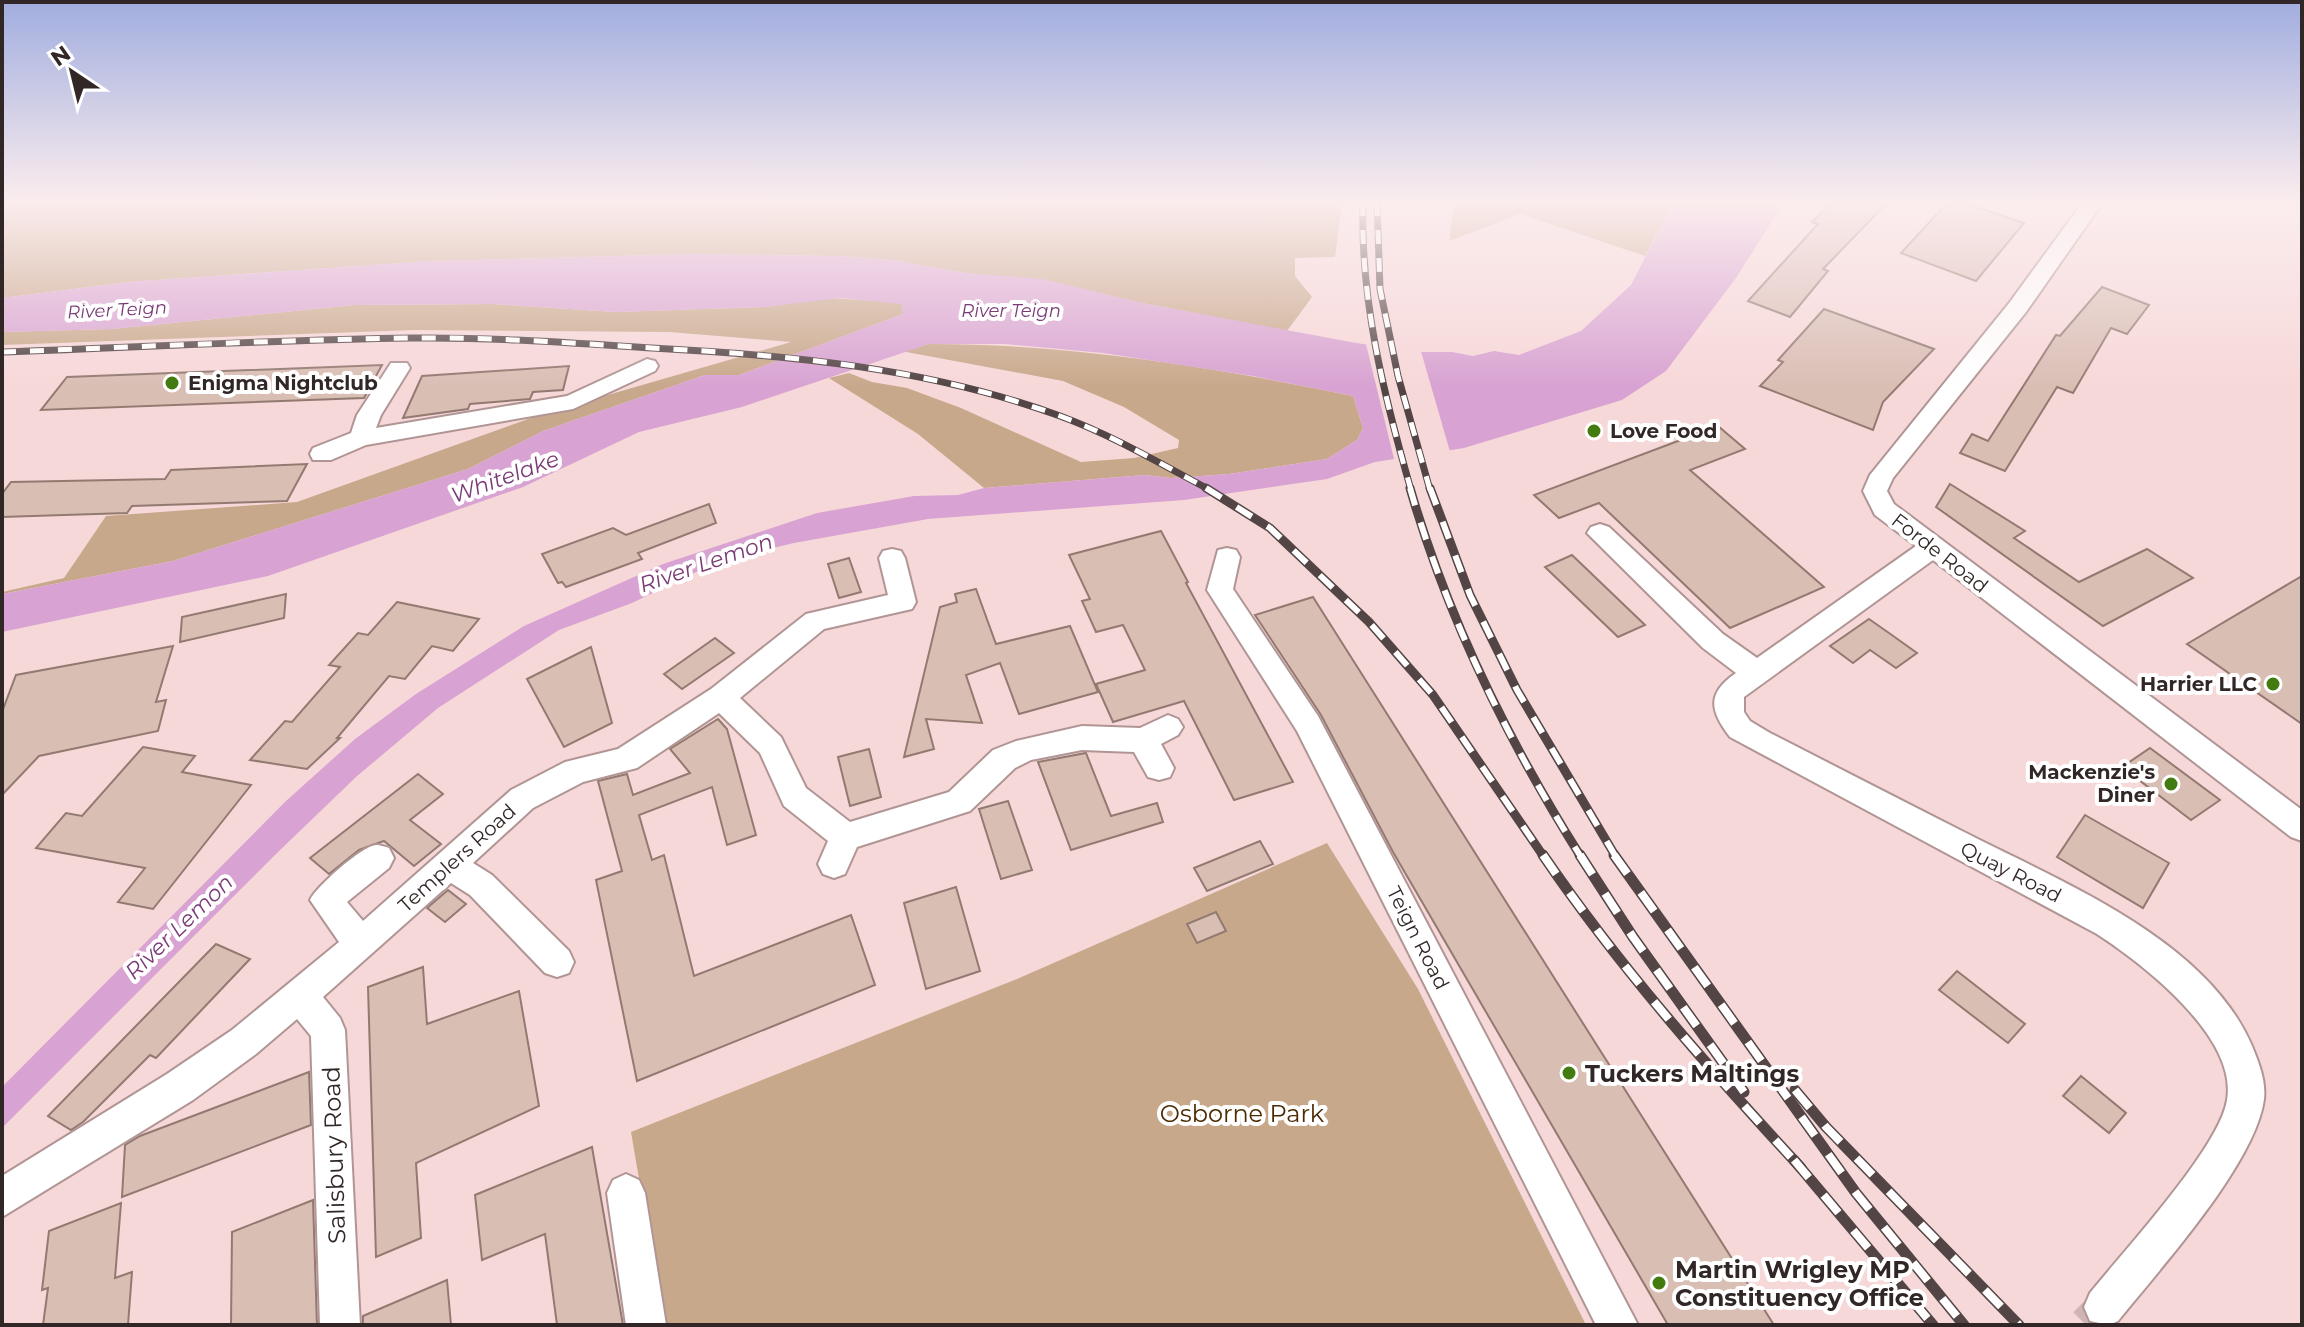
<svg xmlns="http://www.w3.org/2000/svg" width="2304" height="1327" viewBox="0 0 2304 1327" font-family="Montserrat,sans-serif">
<rect width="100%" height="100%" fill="#f7d8d9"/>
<!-- green -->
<g fill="#c8a88b">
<path d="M2,202H1342L1335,257L1295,258V276L1312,297L1287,331L1142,303L1059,284L965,273L893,260L837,256L694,254L430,261L128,282L2,298Z"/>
<path d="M1455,202H1673L1645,256L1520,214L1449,241Z"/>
<path d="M831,298L893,302L902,304L903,314L739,375H705L543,431L468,469L173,561L2,594V592L64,578L106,516L297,502L542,414L791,342L669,332L414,330L2,345V332L111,329L354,305L493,304L616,312L765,307Z"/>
<path d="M929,344C1073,344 1213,367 1353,396L1363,428L1357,440L1327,459L1229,474L1171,478L1144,475L984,488L918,434L829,378L849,373L872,382L907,388L961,408L1081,462L1134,458L1178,448L1179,440L1124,407L1063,381L901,351Z"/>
<path d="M1327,843L1418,989L1586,1325H664L631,1132L1017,979Z"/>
</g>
<!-- water -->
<path fill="#d8a3d2" d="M1673,202H1784L1736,278L1666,371L1622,400L1464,448L1375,462L1327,479L1184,500L928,519L794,543L721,560L632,603L559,630L438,708L356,777L277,853L2,1128V1087L286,801L355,739L416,694L524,626L663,564L817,513L914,496L958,495L984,488L1144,475L1171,478L1229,474L1327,459L1357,440L1363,428L1353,396L1253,376L1103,353L1004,344H929L742,407L639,432L523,487L268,576L2,632V594L173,561L468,469L543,431L705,375H739L903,314L901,304L840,298L765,307L616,312L493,304L354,305L111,329L2,332V298L128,282L430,261L694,254L837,256L893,260L965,273L1043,279L1142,303L1356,343L1421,352H1452L1473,356L1494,351L1519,355L1581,331L1631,285Z"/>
<!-- pier -->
<path fill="#f7d8d9" d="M1365,340L1420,348L1451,455L1395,463Z"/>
<!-- building -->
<g fill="#d9beb4" stroke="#927a71" stroke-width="2">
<path d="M1832,202H1888L1823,269L1828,271L1790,317L1748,301L1818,224L1812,222Z"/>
<path d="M1948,202H1961L2024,223L1976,281L1901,253Z"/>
<path d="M2102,287L2149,305L2127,334L2111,328L2073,393L2057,387L2005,471L1960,453L1972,434L1988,441L2056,335L2060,336Z"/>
<path d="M1824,309L1934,349L1883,402L1873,430L1760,386L1783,362L1778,360Z"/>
<path d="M382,365L364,398L41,410L67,377Z"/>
<path d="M569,366L563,390L533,392L530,399L470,404L468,409L403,418L422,376Z"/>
<path d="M1718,426L1745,449L1690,470L1824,587L1730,628L1599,503L1559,518L1534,495Z"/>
<path d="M307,464L287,501L132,506L127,513L2,517V494L11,482L165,479L171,470Z"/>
<path d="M1950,484L2025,531L2014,538L2079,582L2147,549L2193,578L2103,626L1936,507Z"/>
<path d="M709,504L716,523L638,553L642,559L566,587L562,582L558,583L542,554L613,528L626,535Z"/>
<path d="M1161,531L1188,582L1186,583L1293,782L1234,800L1184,701L1113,722L1096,684L1145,670L1123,625L1096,632L1082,601L1090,599L1069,555Z"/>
<path d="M1572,555L1645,625L1618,637L1545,567Z"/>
<path d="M849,558L861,592L839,598L828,564Z"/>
<path d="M2302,576V724L2187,644Z"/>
<path d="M976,589L996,644L1070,626L1098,692L1019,714L1000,663L966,675L982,723L926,719L934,749L904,757L940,607L957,602L955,594Z"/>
<path d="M286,594L284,618L180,642L182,617Z"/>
<path d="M1313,597L1774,1325H1668L1393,852L1321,715L1255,615Z"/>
<path d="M397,602L479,619L453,651L432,646L405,679L389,676L337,738H340L307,769L250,760L285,721L292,722L340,667L329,665L358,633L368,635Z"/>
<path d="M1869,619L1889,633L1917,653L1896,668L1870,650L1853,663L1830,646Z"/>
<path d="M715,638L734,653L682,689L664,674Z"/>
<path d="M173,646L156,702L166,700L158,731L39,756L2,795V712L16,675Z"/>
<path d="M591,647L612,723L564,747L527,679Z"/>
<path d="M718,719L727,729L756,835L727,845L712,787L639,815L652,860L664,855L694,976L851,915L875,985L637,1081L596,880L622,871L598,781L627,774L633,795L690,773L670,749Z"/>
<path d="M143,747L195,756L182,772L251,785L153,909L118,902L145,868L36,848L66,813L82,816Z"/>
<path d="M2150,748L2220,800L2191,820L2122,767Z"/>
<path d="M869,749L881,797L850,806L838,757Z"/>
<path d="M1086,753L1111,816L1157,803L1163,822L1071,850L1038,762Z"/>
<path d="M418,774L443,794L410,820L441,844L414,866L384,841L359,850L329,874L310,858Z"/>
<path d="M1008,801L1032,870L1001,879L979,809Z"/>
<path d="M2085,815L2169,863L2143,908L2057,857Z"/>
<path d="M1260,841L1273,864L1207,891L1194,868Z"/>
<path d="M956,887L980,971L926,989L904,903Z"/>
<path d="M448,890L466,904L445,922L427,908Z"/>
<path d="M1216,912L1226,931L1197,943L1187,924Z"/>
<path d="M216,944L250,959L156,1058L150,1055L83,1122L71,1130L48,1116Z"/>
<path d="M423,967L427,1024L519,991L539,1106L416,1163L421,1238L376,1257L368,987Z"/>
<path d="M1957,971L2025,1024L2008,1043L1939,990Z"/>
<path d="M309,1072L311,1125L122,1197L125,1145L140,1136Z"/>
<path d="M2081,1076L2126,1113L2109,1133L2063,1096Z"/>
<path d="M592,1147L623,1325H557L545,1234L482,1260L475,1195Z"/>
<path d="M313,1200L317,1325H231L232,1232Z"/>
<path d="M121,1203L115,1278L132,1272L128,1325H43L48,1288L42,1290L49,1231Z"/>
<path d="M447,1280L451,1325H363V1316Z"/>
</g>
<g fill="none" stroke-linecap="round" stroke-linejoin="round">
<!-- minor-tunnel -->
<path stroke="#d0b5b5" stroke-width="36" stroke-dasharray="36 18" stroke-linecap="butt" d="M2086,1325L2104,1307"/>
<defs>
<g id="minor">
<path d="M2083,202H2103L2026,312L1893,478L1887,491L1894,504L2302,810V841L2291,837L1933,560L1744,697V712L1750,721L1770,733C1833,765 1896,798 1960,830C2057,880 2206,938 2252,1046C2259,1063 2266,1081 2264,1099C2256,1163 2159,1270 2118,1321L2109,1325L2090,1321L2084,1307L2090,1293C2123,1252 2220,1147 2227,1100C2238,1037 2143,964 2097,934L1730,737C1709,710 1707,693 1736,673L1703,648L1587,533L1591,527L1600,524L1609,527L1723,634L1757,658L1916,546L1875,515L1863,491L1870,475L2010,302Z"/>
<path d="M647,359L655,361L658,366L655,371L573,409L366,445L331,460H313L310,454L313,448L351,433L357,415L391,363H407L410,368L381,415L376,428L567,396Z"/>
<path d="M1227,548L1236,550L1240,557L1233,589L1318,716L1638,1325H1596L1297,731L1207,590L1218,550Z"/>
<path d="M892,549L901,551L905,558L916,602L912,609L824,629L740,698L781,737L806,788L850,822L949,792L993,750L1016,741L1082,726L1140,728L1168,715L1178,719L1183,727L1178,735L1161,744L1174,768L1170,777L1159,780L1148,777L1134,752L1082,750L1031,760L1015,768L970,811L857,847L845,874L834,878L823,874L818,864L828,841L784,806L760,753L719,713L637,768L583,782L533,808L473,863L492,875L569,951L574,962L569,973L557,977L545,973L470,895L451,883L323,997L340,1018L345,1030L360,1325H320L311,1036L297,1019L256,1054L193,1100L2,1217V1176L167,1074L232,1030L339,942L310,900C316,887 362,846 376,845C380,845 386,847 389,848L394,858L389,868L347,902L363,921L511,790L565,762L618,749L711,689L806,614L888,595L879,558L883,551Z"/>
<path d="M626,1174L639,1180L645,1193L666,1325H626L607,1193L613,1180Z"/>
</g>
</defs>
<!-- minor casing -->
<use href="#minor" stroke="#b19595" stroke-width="4"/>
<!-- minor -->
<use href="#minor" fill="#fff" fill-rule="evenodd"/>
<defs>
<g id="rail-far2">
<path d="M1363,202C1360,300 1384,396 1411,490"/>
<path d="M1377,202L1380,289L1398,376L1430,490"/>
<path d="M2,352C138,347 274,340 411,338C491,337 572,343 652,348C790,355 929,368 1060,416C1112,435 1161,464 1210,490"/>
</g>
<g id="rail-far1">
<path d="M1206,488L1270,528L1369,622L1433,695L1544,857"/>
<path d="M1410,488C1448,620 1508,741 1581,857"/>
<path d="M1430,488L1470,595L1517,690L1616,857"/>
</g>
<g id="rail">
<path d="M1543,855C1620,968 1709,1068 1801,1168"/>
<path d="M1580,855L1633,937L1744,1092"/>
<path d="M1614,855L1856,1193L1964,1325"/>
<path d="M1795,1090L1826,1127L2019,1325"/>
<path d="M1794,1160L1933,1325"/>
</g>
</defs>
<!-- rail-far2 casing -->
<use href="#rail-far2" stroke="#534545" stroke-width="7"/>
<!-- rail-far1 casing -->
<use href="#rail-far1" stroke="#534545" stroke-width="9"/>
<!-- rail casing -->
<use href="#rail" stroke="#534545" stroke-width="11"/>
<!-- rail-far2 -->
<use href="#rail-far2" stroke="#fff" stroke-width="5" stroke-dasharray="14" stroke-linecap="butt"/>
<!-- rail-far1 -->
<use href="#rail-far1" stroke="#fff" stroke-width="6" stroke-dasharray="18" stroke-linecap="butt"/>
<!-- rail -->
<use href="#rail" stroke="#fff" stroke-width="8" stroke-dasharray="23" stroke-linecap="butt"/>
</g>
<!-- sky -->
<linearGradient id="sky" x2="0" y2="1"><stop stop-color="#a1addf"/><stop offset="0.52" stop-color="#fbedee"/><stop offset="1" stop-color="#fbedee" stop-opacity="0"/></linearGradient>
<rect width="2304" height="387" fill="url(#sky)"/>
<!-- markers -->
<g fill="#447b10" stroke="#fff" stroke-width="3">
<circle cx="172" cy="383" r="8"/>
<circle cx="1594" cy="431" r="8"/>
<circle cx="2273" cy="684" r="8"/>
<circle cx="2171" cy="784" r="8"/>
<circle cx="1569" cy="1073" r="8"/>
<circle cx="1659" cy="1283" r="8"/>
</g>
<g text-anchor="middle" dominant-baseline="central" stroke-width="8" stroke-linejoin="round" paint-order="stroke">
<!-- far-water labels -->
<g font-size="18" font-style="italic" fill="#7a3a75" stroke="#fff">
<text transform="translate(117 310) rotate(-3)">River Teign</text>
<text x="1011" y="311">River Teign</text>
</g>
<!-- poi labels -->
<g font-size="20" font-weight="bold" fill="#322727" stroke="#fff" text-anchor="start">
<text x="188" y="383">Enigma Nightclub</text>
<text x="1610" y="431">Love Food</text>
<text x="2257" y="684" text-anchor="end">Harrier LLC</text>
<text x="2155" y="772" text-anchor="end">Mackenzie's<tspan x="2155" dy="23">Diner</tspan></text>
</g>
<!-- street labels -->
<g font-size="20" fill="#322727" stroke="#fff">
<text transform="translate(1940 553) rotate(38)">Forde Road</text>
<text transform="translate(457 858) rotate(-42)">Templers Road</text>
<text transform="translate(2011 872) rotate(27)">Quay Road</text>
<text transform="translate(1418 938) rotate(63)">Teign Road</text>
</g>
<!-- water labels -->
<g font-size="22" font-style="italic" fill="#7a3a75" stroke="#fff">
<text transform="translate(505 477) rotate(-20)">Whitelake</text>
<text transform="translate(706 563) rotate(-19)">River Lemon</text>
<text transform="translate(179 927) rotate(-44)">River Lemon</text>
</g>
<!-- near-poi labels -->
<g font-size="24" font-weight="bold" fill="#322727" stroke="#fff" text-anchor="start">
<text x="1585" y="1073">Tuckers Maltings</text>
<text x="1675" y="1269">Martin Wrigley MP<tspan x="1675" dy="28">Constituency Office</tspan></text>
</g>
<!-- near-park labels -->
<g font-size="24" fill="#4c2b03" stroke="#fff">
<text x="1242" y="1113">Osborne Park</text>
</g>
<!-- near-street labels -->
<g font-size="24" fill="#322727" stroke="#fff">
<text transform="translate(334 1155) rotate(-92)">Salisbury Road</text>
</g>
</g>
<!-- border -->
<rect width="2304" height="1327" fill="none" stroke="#322727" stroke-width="8"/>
<!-- north arrow -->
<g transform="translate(72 72) rotate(325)" stroke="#ffffff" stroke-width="6" paint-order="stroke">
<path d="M0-6L14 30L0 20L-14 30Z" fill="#322727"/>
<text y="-12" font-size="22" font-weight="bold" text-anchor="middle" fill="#322727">N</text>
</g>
</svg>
